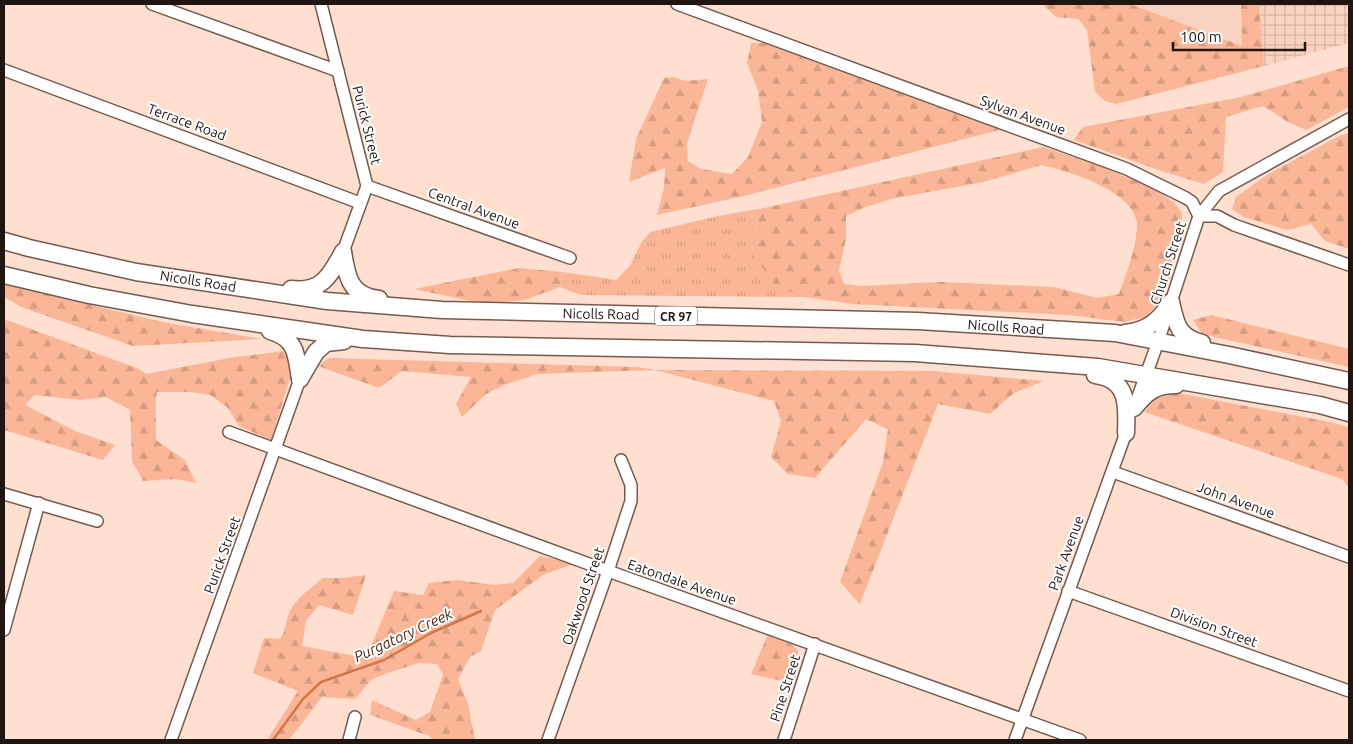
<svg xmlns="http://www.w3.org/2000/svg" width="1353" height="744" viewBox="0 0 1353 744" font-family="Ubuntu,sans-serif">
<defs>
<pattern id="industrial-grid" width="8" height="8" patternUnits="userSpaceOnUse" patternTransform="scale(1.25)"><rect width="8" height="8" fill="#fad2c0"/><path d="M0 4h8M4 0v8" fill="none" stroke="#d6b3a4"/></pattern>
<pattern id="grass-tufts" width="24" height="20" patternUnits="userSpaceOnUse" patternTransform="scale(1.25)"><rect width="24" height="20" fill="#fab697"/><path d="M3 7l-1-3M5 7V3M7 7l1-3M15 17l-1-3M17 17v-4M19 17l1-3" fill="none" stroke="#d69c81"/></pattern>
<pattern id="forest-firs" width="22" height="20" patternUnits="userSpaceOnUse" patternTransform="scale(1.25)"><rect width="22" height="20" fill="#fab697"/><path d="M5 1l3.5 6h-7zM16 11l3.5 6h-7z" fill="#d69c81"/></pattern>
</defs>
<rect width="100%" height="100%" fill="#ffdfd0"/>
<!-- built -->
<path fill="#fad2c0" d="M1130,4H1241L1242,46Z"/>
<!-- industrial -->
<path fill="url(#industrial-grid)" d="M1259,4H1349V43L1264,66Z"/>
<!-- grass -->
<path fill="url(#grass-tufts)" d="M764,208L751,235L753,255L803,297L581,295L560,287L563,272L616,280L630,266L641,243L650,232L718,216Z"/>
<!-- forest -->
<g fill="url(#forest-firs)" fill-rule="evenodd">
<path d="M1042,4H1130L1242,46L1241,4H1259L1264,66L1116,104L1105,101L1095,92L1087,30L1078,19L1056,17Z"/>
<path d="M751,43H769L1003,129L744,196L657,215L664,187L665,168L629,182L636,139L664,78L674,77L685,81L708,79L687,144L688,161L701,169L732,174L748,157L762,122L758,90L747,63Z"/>
<path d="M1349,66V107L1306,130L1288,122L1263,106L1226,117L1223,172L1204,184L1161,171L1074,140L1083,127L1241,97Z"/>
<path d="M1349,133V249L1325,241L1311,224L1287,230L1244,217L1232,209L1236,197L1265,176L1339,136Z"/>
<path d="M1043,147L1100,166L1150,187L1174,202L1182,213V230L1170,278L1158,303L1145,317L1124,322L1069,315L854,304L803,297L777,287L753,255L751,235L764,208ZM1042,165C1069,172 1127,188 1136,219C1141,236 1125,277 1119,294L1097,298L1054,287L941,282L860,286L844,284L839,270L846,239V216L866,207L891,199L983,182Z"/>
<path d="M519,268L563,272L560,287L525,300L484,304L414,289Z"/>
<path d="M4,284L162,322L262,339L133,346L21,307L4,297Z"/>
<path d="M1211,315L1349,349V367L1202,334L1193,320Z"/>
<path d="M4,319L139,369L146,374L235,357L284,351L290,360L291,375L271,440L239,426L227,407L210,395L191,392H157C154,406 157,425 156,440L185,460L196,483L176,479L143,481L132,461L130,410L106,397L81,400L35,395L25,405L75,431L115,445L103,460L4,430Z"/>
<path d="M329,358L637,367L655,370L933,371L1044,381L1014,393L990,414L938,404L860,604L840,582L883,462L888,429L866,419L815,478L788,474L771,457L781,421L774,401L655,370L537,374L504,385L486,394L462,417L456,404L471,377L402,371L379,388L318,366Z"/>
<path d="M1178,393L1325,421L1349,427V488L1342,479L1144,412L1157,398Z"/>
<path d="M540,556L573,564L543,575L495,610L481,651L470,657L458,679L468,704L475,740H434L429,736L370,715L372,700L416,720L430,712L443,675L437,664L419,663L385,674L371,680L355,699L322,697L289,740H267L298,691L253,673L264,638L280,639C287,629 285,619 291,609C298,597 312,587 323,578H341L366,575L353,615L319,605L306,621L302,646L366,658L394,591L423,595L429,583L457,580L495,585L513,583Z"/>
<path d="M768,634L791,644L798,650V672L791,683L751,674Z"/>
</g>
<g fill="none" stroke-linecap="round" stroke-linejoin="round">
<!-- stream -->
<path stroke="#d27749" stroke-width="2.5" d="M273,740L303,699L321,682L384,660L431,633L481,611"/>
<defs>
<g id="minor">
<path d="M152,4L338,71"/>
<path d="M321,4L367,186L343,252"/>
<path d="M677,4L1127,169L1186,198L1192,202L1199,216"/>
<path d="M4,70L360,203"/>
<path d="M367,186L570,258"/>
<path d="M1199,216H1217L1234,225L1349,265"/>
<path d="M1136,402L1158,342L1199,216L1219,191L1349,119"/>
<path d="M229,432L608,571L1080,740"/>
<path d="M1113,472L1349,557"/>
<path d="M4,494L97,521"/>
<path d="M1068,591L1349,691"/>
<path d="M4,630L39,503"/>
<path d="M171,740L300,379"/>
<path d="M349,740L355,717"/>
<path d="M548,740L608,571L631,501V485L621,460"/>
<path d="M784,740L815,644"/>
<path d="M1015,740L1128,427"/>
</g>
<g id="highway">
<path d="M4,241L29,248L136,272L327,301L442,310L918,321L1115,333L1229,355L1349,381"/>
<path d="M343,252C347,277 350,296 379,299"/>
<path d="M4,275L89,295L192,314L363,339L450,345L915,353L1098,367L1320,405L1349,413"/>
<path d="M291,289C321,293 330,276 343,252"/>
<path d="M1171,302C1176,324 1178,337 1202,343"/>
<path d="M270,331C297,339 296,354 300,379"/>
<path d="M1125,333C1147,331 1160,320 1171,302"/>
<path d="M1095,375C1129,379 1127,406 1126,433"/>
<path d="M300,379L316,352L326,343L344,341"/>
<path d="M1134,408C1147,392 1155,385 1176,385"/>
</g>
</defs>
<!-- minor casing -->
<use href="#minor" stroke="#755a4e" stroke-width="14"/>
<!-- highway casing -->
<use href="#highway" stroke="#755a4e" stroke-width="19"/>
<!-- minor -->
<use href="#minor" stroke="#fff" stroke-width="11"/>
<!-- highway -->
<use href="#highway" stroke="#fff" stroke-width="16"/>
</g>
<g text-anchor="middle" dominant-baseline="central" stroke-width="4" stroke-linejoin="round" paint-order="stroke">
<!-- shield labels -->
<rect fill="#fff" stroke="#635b58" stroke-width="1" x="655" y="306.5" width="42" height="19" rx="4"/>
<g font-size="12" font-weight="bold" fill="#201510">
<text x="676" y="316">CR 97</text>
</g>
<!-- street labels -->
<g font-size="14" fill="#201510" stroke="#fff">
<text transform="translate(1023 115) rotate(20)">Sylvan Avenue</text>
<text transform="translate(187 122) rotate(20)">Terrace Road</text>
<text transform="translate(367 125) rotate(76)">Purick Street</text>
<text transform="translate(474 208) rotate(20)">Central Avenue</text>
<text transform="translate(1168 263) rotate(-72)">Church Street</text>
<text transform="translate(198 281) rotate(9)">Nicolls Road</text>
<text transform="translate(601 314) rotate(1)">Nicolls Road</text>
<text transform="translate(1006 327) rotate(4)">Nicolls Road</text>
<text transform="translate(1236 500) rotate(20)">John Avenue</text>
<text transform="translate(1066 553) rotate(-70)">Park Avenue</text>
<text transform="translate(222 555) rotate(-70)">Purick Street</text>
<text transform="translate(682 582) rotate(19)">Eatondale Avenue</text>
<text transform="translate(583 596) rotate(-71)">Oakwood Street</text>
<text transform="translate(1214 627) rotate(20)">Division Street</text>
<text transform="translate(785 688) rotate(-72)">Pine Street</text>
</g>
<!-- water labels -->
<g font-size="15" font-style="italic" fill="#4b2613" stroke="#fff">
<text transform="translate(403 635) rotate(-25)">Purgatory Creek</text>
</g>
</g>
<!-- border -->
<rect width="1353" height="744" fill="none" stroke="#201510" stroke-width="10"/>
<!-- scale -->
<path d="M1173 42v8h132v-8" fill="none" stroke="#201510" stroke-width="2.5"/>
<text x="1180" y="42" font-size="15" fill="#201510" stroke="#ffffff" stroke-width="4" paint-order="stroke">100 m</text>
</svg>
